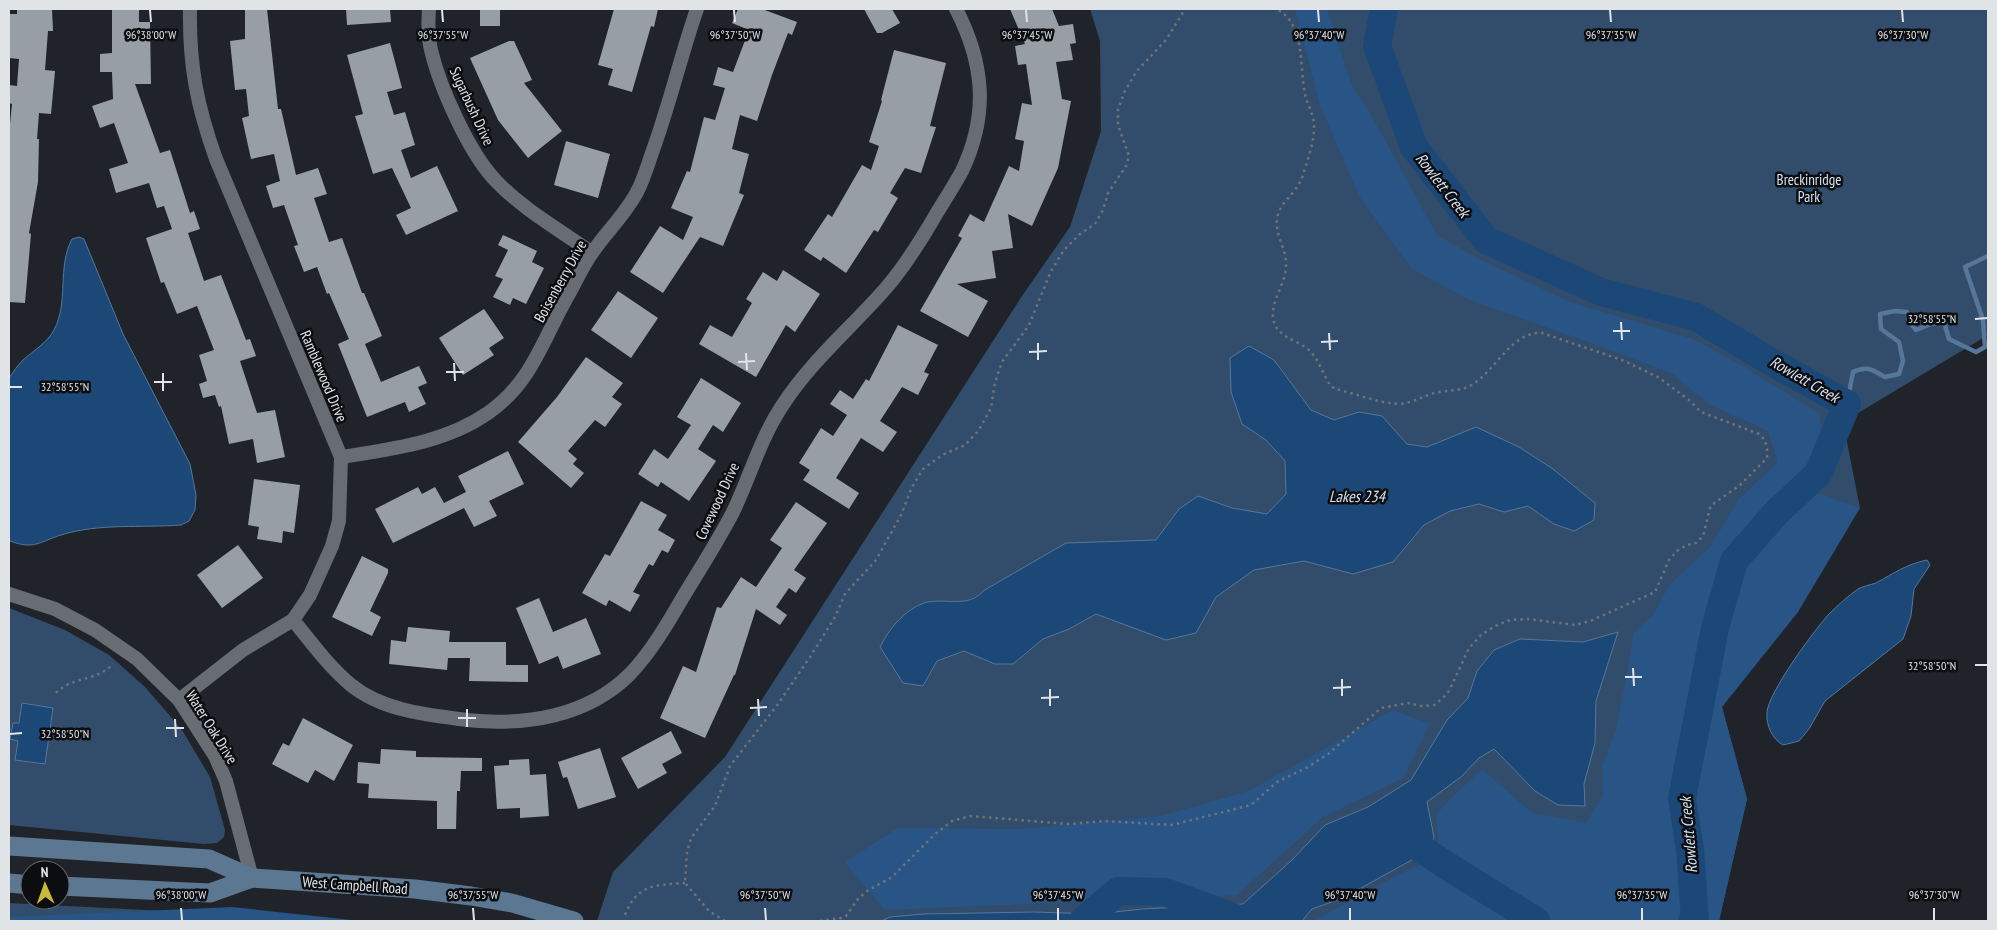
<svg xmlns="http://www.w3.org/2000/svg" width="1997" height="930" viewBox="0 0 1997 930" font-family="'PT Sans Narrow',sans-serif">
<rect width="100%" height="100%" fill="#20242a"/>
<!-- green -->
<g fill="#324d6b">
<path d="M1090,9H1988V335L1843,422L1860,508L1722,707L1747,799L1719,921H597L613,872L725,757L1022,296L1070,227L1101,131L1100,41Z"/>
<path d="M9,608L65,630L109,655L145,687L182,730L210,777L225,830L224,837L217,843L204,844L9,825Z"/>
<path d="M9,903L359,921H9Z"/>
</g>
<!-- forest -->
<g fill="#285585">
<path d="M1295,9H1327L1352,86L1370,113L1437,235L1479,259L1570,302L1693,339L1736,362L1820,414L1822,449L1799,486L1860,508L1798,612L1722,707L1747,799L1719,921H1314L1390,879L1439,855L1436,815L1448,801L1482,769L1532,813L1586,823L1603,795L1602,766L1617,727L1634,633L1654,614L1669,585L1710,547L1739,499L1778,462L1768,431L1709,404L1673,374L1597,345L1470,300L1412,269L1359,196L1320,105Z"/>
<path d="M1393,710L1430,724L1403,778L1323,817L1237,895L885,910L845,862L898,828L1019,829L1161,816L1249,791Z"/>
<path d="M232,907L361,921H9V917Z"/>
</g>
<!-- water -->
<g fill="#1b4877" stroke="#567799">
<path d="M79,237L84,239L123,334L190,464L196,495L195,510L189,521L181,525C142,528 99,523 61,535C39,542 34,550 10,541L9,538V378C13,372 18,365 23,360C34,350 47,343 54,330C69,302 57,267 72,239Z"/>
<path d="M1249,346L1274,360L1311,410L1334,420L1359,412L1382,416L1407,444L1427,447L1476,427L1519,447L1553,469L1595,503L1594,520L1574,531L1554,524L1528,506L1504,512L1479,504L1450,511L1424,525L1393,562L1353,574L1304,561L1254,570L1216,597L1196,633L1166,640L1096,614L1069,629L1043,639L1013,664H995L964,651L937,661L923,686L903,683L880,647C889,629 904,610 924,603C943,597 969,609 983,591L1066,543L1156,540L1179,509L1198,496L1232,508L1267,514L1286,494L1285,461L1266,440L1242,424L1231,392L1230,358Z"/>
<path d="M1927,560L1930,565L1914,589L1911,616L1903,639L1825,701L1809,729L1799,741L1783,745C1772,739 1766,725 1767,713C1767,694 1815,629 1829,614C1837,606 1848,596 1858,589C1863,586 1870,585 1876,583C1894,573 1907,564 1927,560Z"/>
<path d="M1618,632L1596,701L1595,743L1584,784L1585,806L1558,805L1535,791L1494,749L1479,758L1462,776L1427,802L1434,837L1428,851L1343,898L1312,909L1302,921H881L890,917L924,914L1034,912L1097,914L1142,909L1243,904L1292,860L1325,825L1368,807L1411,780L1447,720L1468,698L1477,671L1494,650L1520,639L1583,642Z"/>
<path d="M22,703L53,708L45,764L15,760L18,741L10,739L13,723H19Z"/>
</g>
<g fill="none" stroke-linecap="round" stroke-linejoin="round">
<!-- stream -->
<path stroke="#567799" stroke-width="4.5" d="M1847,404L1853,372C1867,365 1873,370 1885,377L1899,374L1903,361L1899,342L1881,329L1880,314L1895,311L1907,312L1910,323L1916,330L1931,324L1944,322L1949,339L1976,352L1985,347L1983,320L1965,267L1988,256"/>
<!-- river -->
<g stroke="#1b4877" stroke-width="28">
<path d="M1384,9L1377,46L1414,147L1486,240L1601,292L1696,317L1773,363L1847,404L1818,474L1777,512L1734,561L1715,628L1682,798L1690,850L1695,919L1692,921"/>
<path d="M1396,832L1444,864L1536,921"/>
<path d="M1083,921L1118,891L1165,892L1238,919"/>
</g>
</g>
<!-- building -->
<g fill="#989ea5">
<path d="M17,9H52L53,31H48L45,70L55,71L51,114L39,113L37,139H39L38,182L29,233L31,234L25,303L9,302V134L12,104L9,103V85L17,86L19,59L9,58V14H17Z"/>
<path d="M112,9H139V22H150L151,84H135L160,153L170,150L190,213L194,211L200,229L188,233L204,281L221,275L246,340L250,339L256,356L240,361L257,413L275,410L285,457L257,463L253,439L229,444L221,406L219,407L215,395L203,398L199,384L207,381L199,355L214,350L197,306L177,314L164,282L161,283L146,238L172,229L164,206L157,208L149,183L116,193L109,169L128,163L114,123L100,128L92,106L113,99L112,72H100V54L112,53Z"/>
<path d="M245,9H267L278,109H281L296,175L318,168L327,194L314,198L329,242L342,238L362,293H364L382,336L365,344L381,382L419,366L427,383L418,387L426,404L409,412L405,402L367,417L338,344L349,339L329,293L327,294L317,267L304,272L294,246L298,245L284,205L273,208L266,186L280,181L274,154L251,159L242,118L249,116L246,89L235,90L230,41L245,39Z"/>
<path d="M346,9H390L391,22L347,25Z"/>
<rect x="480" y="9" width="20" height="17"/>
<path d="M614,9H658L654,27L651,26L632,92L608,85L613,69L598,65Z"/>
<path d="M738,9H762L797,22L792,35L788,33L772,75L757,121L740,115L732,149L749,154L739,193L744,195L723,246L700,237L663,293L630,272L660,226L683,240L693,217L671,208L687,171L690,172L704,117L715,120L725,88L713,85L718,67L733,72L749,30L732,23Z"/>
<path d="M864,9H892L900,23L882,33H877Z"/>
<path d="M1010,9H1052L1059,26L1073,24L1076,43L1070,44L1073,60L1056,62L1062,99L1071,101L1058,168L1032,226L1008,214L1013,248L992,251L996,278L957,284L988,301L968,337L920,311L962,238L958,236L970,214L984,222L1009,166L1019,171L1024,141L1015,139L1022,103L1032,105L1026,64L1018,65L1015,46L1025,44Z"/>
<path d="M509,41H514L532,80L524,83L562,131L528,158L498,120L470,58Z"/>
<path d="M390,43L402,88L387,92L394,115L405,112L415,145L401,150L411,178L437,166L458,211L406,235L396,215L411,208L392,168L373,174L355,116L363,114L347,55Z"/>
<path d="M894,50L946,63L930,126L936,127L921,173L905,168L890,193L898,198L878,232L874,230L846,273L823,257L821,261L804,250L828,214L832,217L862,165L871,170L879,146L869,142L882,101L881,100Z"/>
<path d="M566,141L610,154L598,198L554,185Z"/>
<path d="M503,235L537,251L532,262L544,268L526,304L513,298L510,305L493,297L503,279L495,276L508,250L498,245Z"/>
<path d="M783,270L820,294L795,332L786,325L756,377L699,344L710,325L732,337L752,303L746,299L763,272L777,281Z"/>
<path d="M618,291L658,318L631,358L591,330Z"/>
<path d="M484,309L504,338L489,348L494,355L463,375L439,338Z"/>
<path d="M898,325L938,345L924,372L929,374L918,395L902,387L880,421L897,432L883,452L861,438L836,478L859,493L849,509L803,480L810,470L799,463L821,428L833,436L847,415L830,404L840,390L853,399L866,379L869,381Z"/>
<path d="M586,357L623,383L612,397L622,404L605,427L595,420L568,451L577,459L573,464L584,473L571,488L518,442L557,397Z"/>
<path d="M701,378L741,403L723,432L713,425L698,449L716,461L689,501L661,482L658,487L638,474L654,449L668,459L691,425L677,417Z"/>
<path d="M508,451L524,484L489,501L497,516L474,527L464,508L393,543L375,509L418,487L422,494L435,487L444,503L466,492L458,476Z"/>
<path d="M254,479L300,485L294,533L283,531L282,543L257,539L259,527L248,525Z"/>
<path d="M641,501L667,515L658,530L675,540L668,553L662,550L653,566L649,564L633,592L640,595L630,612L609,600L606,606L582,593L605,554L610,556Z"/>
<path d="M796,502L827,523L794,570L806,578L796,593L789,588L776,607L787,615L780,625L756,609L735,675H734L705,738L660,718L683,666L696,672L717,607L721,608L741,577L756,587L782,548L770,540Z"/>
<path d="M238,545L263,578L222,608L197,575Z"/>
<path d="M362,556L388,569V573L370,611L381,617L372,636L332,617Z"/>
<path d="M539,598L553,632L586,618L601,654L563,669L558,656L539,664L516,608Z"/>
<path d="M408,627L450,631L449,642H506V665H528V682L469,681L470,658H448L447,670L389,664L391,640L406,642Z"/>
<path d="M303,718L353,745L334,781L315,770L308,783L272,764L283,743L289,746Z"/>
<path d="M671,731L682,753L662,764L667,773L638,789L621,758Z"/>
<path d="M600,748L616,797L578,809L567,777L563,778L558,762Z"/>
<path d="M381,749L416,751V757L482,758V771H461L460,791H457L456,829H437V801L368,798L369,784L357,783L358,762L380,764Z"/>
<path d="M529,759L530,775L546,774L549,816L520,818V808L497,809L494,766L509,765V760Z"/>
</g>
<g fill="none" stroke-linecap="round" stroke-linejoin="round">
<!-- path -->
<g stroke="#6f7378" stroke-width="2.5" stroke-dasharray="2.5 4" stroke-linecap="butt">
<path d="M56,693C71,677 96,681 112,665"/>
<path d="M625,915C637,884 655,885 685,883"/>
<path d="M725,921L709,911L685,883L687,852L691,838L715,806L730,766L778,704L810,657L835,617L845,594L876,560L901,515L912,487L923,469L942,455L965,445L979,430L991,408L995,382L1002,362L1029,325L1051,271L1064,250L1080,234L1095,224L1103,210L1108,193L1126,166L1129,156L1118,125V109L1125,91L1136,72L1166,40L1185,9"/>
<path d="M820,921L841,918L846,916L858,899L867,891L892,877L934,835L952,821L970,816L1069,824L1105,821L1172,825L1251,805L1277,782L1308,767L1328,754L1381,708L1408,703L1421,706L1434,705L1442,699L1449,691L1469,648L1481,635L1495,626L1510,620L1528,619L1575,625L1590,621L1655,592L1669,560L1677,551L1687,545L1696,543L1703,536L1710,508L1713,504L1740,485L1767,458V449L1765,440L1759,434L1701,412L1689,400L1658,377L1622,360L1542,333C1512,331 1496,370 1473,384C1463,391 1451,390 1439,392C1428,394 1418,400 1406,403C1387,407 1355,393 1335,389L1330,385C1323,374 1319,361 1311,352C1299,339 1276,339 1273,318C1271,299 1287,283 1286,263C1286,248 1275,236 1277,219C1279,202 1297,194 1303,175C1308,158 1315,141 1314,123C1313,113 1307,104 1305,94C1299,67 1306,23 1276,9"/>
</g>
<!-- minor -->
<g stroke="#676d73" stroke-width="14">
<path d="M429,9C428,23 428,37 431,50C440,88 470,155 497,182C524,210 560,230 592,253"/>
<path d="M341,457C391,449 445,443 488,413C531,383 542,342 566,299C575,284 582,267 592,253C606,232 625,215 637,192C644,179 648,164 653,150C670,103 681,55 697,9"/>
<path d="M9,594L55,609L95,630L137,659L179,700L215,756L226,781L252,878"/>
<path d="M293,620C312,643 329,667 351,685C383,711 428,715 467,720C525,726 587,717 630,674C651,652 668,623 683,597C700,569 718,541 733,512C750,477 760,439 782,406C810,362 852,327 886,288C906,265 923,237 938,211C946,198 955,184 962,171C989,114 984,63 956,9"/>
<path d="M179,700L243,650L293,620L310,595L332,546L339,521L341,457L216,159C197,106 189,65 190,9"/>
</g>
<!-- secondary -->
<g stroke="#5c7792" stroke-width="19">
<path d="M9,846L209,859L252,878L415,889L471,896L512,903L574,921"/>
<path d="M9,883L30,885"/>
<path d="M60,886L210,893L252,878"/>
</g>
</g>
<!-- ticks -->
<path fill="none" stroke="#e1e4e7" stroke-width="2" d="M150,10L151,22M442,10L443,22M734,10L735,22M1026,10L1027,22M1318,10L1319,22M1610,10L1611,22M1902,10L1903,22M1975,319L1987,318M1621,322L1622,340M1613,331H1630M1329,333L1330,350M1321,342L1338,341M1038,343V360M1029,352L1047,351M746,353L747,370M738,362L755,361M454,363L455,381M446,372H464M163,373V391M154,382H172M10,387H22M1975,665H1987M1633,668L1634,686M1625,677H1642M1342,679V696M1333,688L1351,687M1050,689V706M1041,698L1059,697M758,699L759,716M750,708L767,707M467,709V727M458,718H476M175,719L176,737M166,728H184M10,734L22,733M181,908L182,920M473,908L474,920M765,908L766,920M1058,908V920M1350,908V920M1642,908V920M1934,908V920"/>
<g text-anchor="middle" dominant-baseline="central" stroke-width="5" stroke-linejoin="round" paint-order="stroke">
<!-- street labels -->
<g font-size="15" fill="#e1e4e7" stroke="#0b0d10">
<text transform="translate(472 106) rotate(65)">Sugarbush Drive</text>
<text transform="translate(560 281) rotate(-61)">Boisenberry Drive</text>
<text transform="translate(324 376) rotate(67)">Ramblewood Drive</text>
<text transform="translate(717 501) rotate(-65)">Covewood Drive</text>
<text transform="translate(212 727) rotate(58)">Water Oak Drive</text>
<text transform="translate(355 885) rotate(4)">West Campbell Road</text>
</g>
<!-- park labels -->
<g font-size="15" fill="#d4e1f0" stroke="#0b0d10">
<text x="1809" y="179">Breckinridge<tspan x="1809" dy="17">Park</tspan></text>
</g>
<!-- water labels -->
<g font-size="16" font-style="italic" fill="#d5e2f1" stroke="#0b0d10">
<text transform="translate(1443 185) rotate(52)">Rowlett Creek</text>
<text transform="translate(1805 379) rotate(30)">Rowlett Creek</text>
<text x="1357" y="496">Lakes 234</text>
<text transform="translate(1688 835) rotate(-95)">Rowlett Creek</text>
</g>
</g>
<g font-size="12" text-anchor="middle" fill="#e1e4e7" stroke="#0b0d10" stroke-width="5" stroke-linejoin="round" paint-order="stroke">
<text x="151" y="39">96°38'00"W</text>
<text x="443" y="39">96°37'55"W</text>
<text x="735" y="39">96°37'50"W</text>
<text x="1027" y="39">96°37'45"W</text>
<text x="1319" y="39">96°37'40"W</text>
<text x="1611" y="39">96°37'35"W</text>
<text x="1903" y="39">96°37'30"W</text>
<text x="1932" y="323">32°58'55"N</text>
<text x="65" y="391">32°58'55"N</text>
<text x="1932" y="670">32°58'50"N</text>
<text x="65" y="738">32°58'50"N</text>
<text x="181" y="899">96°38'00"W</text>
<text x="473" y="899">96°37'55"W</text>
<text x="765" y="899">96°37'50"W</text>
<text x="1058" y="899">96°37'45"W</text>
<text x="1350" y="899">96°37'40"W</text>
<text x="1642" y="899">96°37'35"W</text>
<text x="1934" y="899">96°37'30"W</text>
</g>
<!-- border -->
<rect width="1997" height="930" fill="none" stroke="#e1e4e7" stroke-width="20"/>
<!-- north arrow -->
<g transform="translate(45 885) rotate(358)"><circle r="24" fill="#0b0d10" stroke="#616366"/>
<path d="M0-4L9 19L0 12L-9 19Z" fill="#caba3a"/>
<text y="-8" font-size="14" font-weight="bold" text-anchor="middle" fill="#e1e4e7">N</text>
</g>
</svg>
